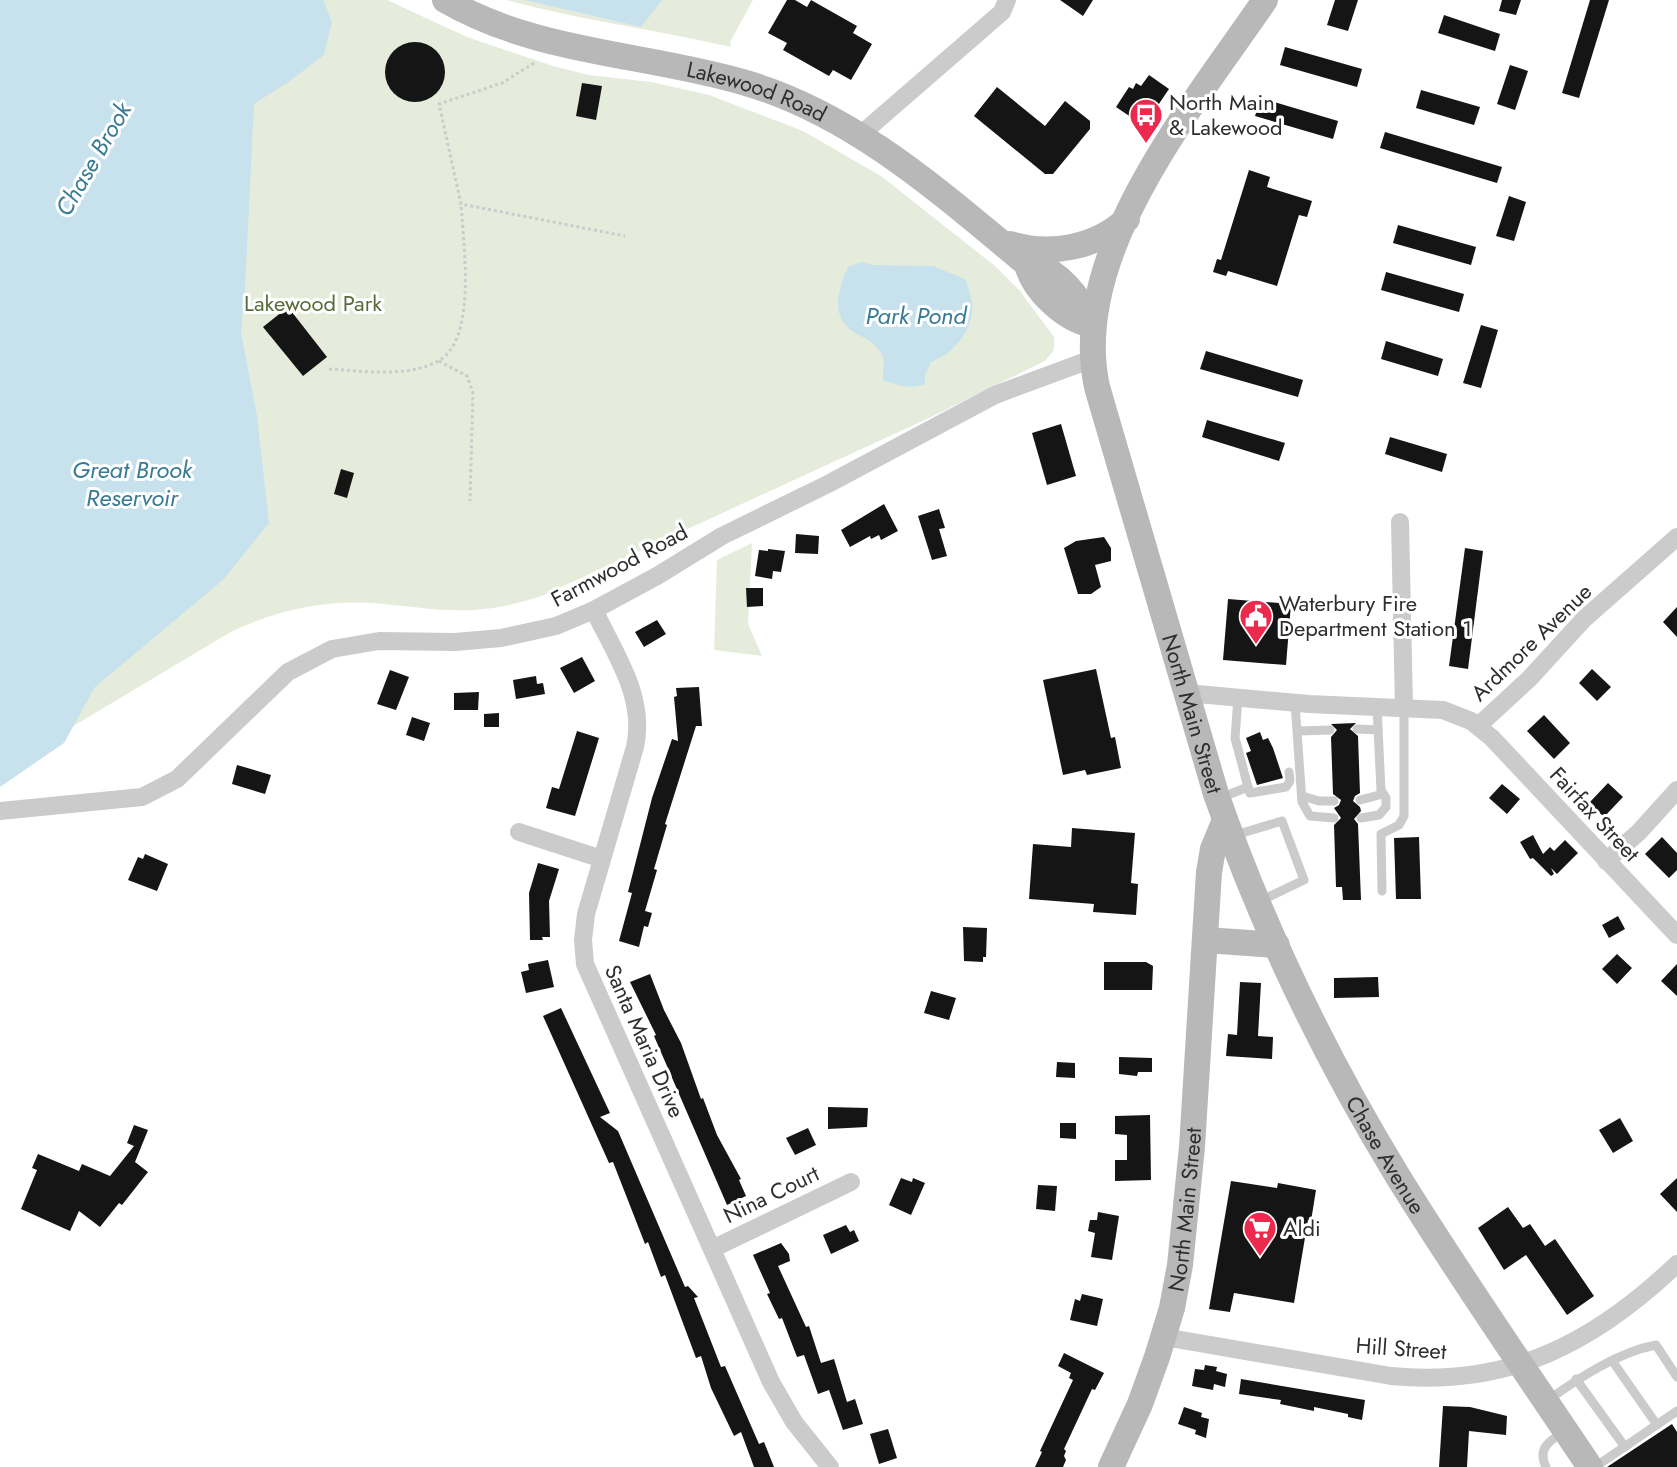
<svg xmlns="http://www.w3.org/2000/svg" width="1677" height="1467" viewBox="0 0 1677 1467" font-family="Jost,sans-serif">
<rect width="100%" height="100%" fill="#fff"/>
<!-- green -->
<g fill="#e6ecdc">
<path d="M0,0H387L467,37L553,66L589,75L651,82L709,95L803,131L881,176L995,266L1020,291L1054,337V350L1045,361L929,418L544,595C520,603 497,609 472,610C438,612 405,605 371,603C323,600 273,611 229,633L0,770Z"/>
<path d="M506,0H753L730,42L731,47C656,30 580,20 506,0Z"/>
<path d="M752,543L748,624L762,656L714,650L717,560Z"/>
</g>
<!-- water -->
<g fill="#c7e2ed">
<path d="M0,0H323L332,22L324,55L290,81L254,104L245,289L241,332L257,416L269,523L223,580L95,687L64,743L0,787Z"/>
<path d="M525,0H662L641,27Z"/>
<path d="M861,262L873,265L933,266L965,279C968,286 971,295 972,302C975,329 954,353 931,362L925,375V384C910,390 897,385 883,380C882,373 885,363 883,357C879,346 868,340 859,335C829,320 837,292 848,267Z"/>
</g>
<!-- building -->
<g fill="#151515">
<path d="M787,0H795L807,7L811,0L857,26L853,33L872,44L851,80L833,70L829,76L783,50L787,43L768,33Z"/>
<path d="M1060,0H1093L1083,16Z"/>
<path d="M1335,0H1358L1348,31L1327,25Z"/>
<path d="M1502,0H1521L1516,15L1499,11Z"/>
<path d="M1590,0H1609L1579,98L1562,93Z"/>
<path d="M1444,15L1500,34L1495,51L1438,33Z"/>
<circle cx="415" cy="72" r="30"/>
<path d="M1285,47L1362,69L1357,87L1280,65Z"/>
<path d="M1510,65L1528,71L1515,110L1497,104Z"/>
<path d="M1149,75L1169,89L1144,126L1116,107L1129,87L1133,89L1136,83L1141,86Z"/>
<path d="M582,83L602,86L596,120L576,116Z"/>
<path d="M997,87L1045,126L1065,101L1090,121V129L1053,174H1045L974,116Z"/>
<path d="M1421,90L1480,107L1474,125L1416,108Z"/>
<path d="M1261,98L1338,121L1333,139L1255,116Z"/>
<path d="M1385,132L1502,167L1497,183L1380,148Z"/>
<path d="M1249,170L1270,177L1267,187L1312,201L1307,217L1299,215L1277,286L1228,271L1226,276L1213,272L1217,259L1221,260Z"/>
<path d="M1509,196L1526,202L1514,241L1496,236Z"/>
<path d="M1398,225L1476,247L1471,265L1393,243Z"/>
<path d="M1386,272L1464,294L1459,312L1381,290Z"/>
<path d="M288,307L327,357L303,376L263,327Z"/>
<path d="M1481,325L1498,330L1481,388L1463,383Z"/>
<path d="M1386,341L1443,359L1438,376L1381,359Z"/>
<path d="M1206,351L1303,380L1298,397L1200,369Z"/>
<path d="M1207,420L1285,443L1279,461L1202,437Z"/>
<path d="M1061,424L1076,476L1047,485L1032,433Z"/>
<path d="M1390,437L1447,454L1442,472L1385,454Z"/>
<path d="M341,469L354,473L347,498L334,494Z"/>
<path d="M884,504L898,531L881,540L879,535L871,539L870,536L850,547L841,530Z"/>
<path d="M939,509L945,528L939,529L947,556L932,560L918,516Z"/>
<path d="M796,534L819,536L818,554L795,553Z"/>
<path d="M1104,537L1111,548V561L1095,565L1101,587L1091,594H1078L1064,548L1076,541Z"/>
<path d="M1465,548L1483,551L1468,669L1449,666Z"/>
<path d="M768,549L785,551L781,572L773,571L772,579L755,576L759,550L768,551Z"/>
<path d="M746,588H763V606L747,607Z"/>
<path d="M1228,599L1291,604L1286,665L1223,660Z"/>
<path d="M1677,607V637L1663,622Z"/>
<path d="M657,620L666,634L644,647L635,632Z"/>
<path d="M582,657L595,681L574,693L560,668Z"/>
<path d="M1096,669L1111,738L1115,737L1121,768L1087,775L1085,770L1063,775L1043,680Z"/>
<path d="M1592,669L1611,687L1597,701L1579,683Z"/>
<path d="M390,670L409,677L396,710L377,704Z"/>
<path d="M536,676L537,684L543,683L545,694L516,699L513,680Z"/>
<path d="M699,687L702,726H696L665,824L667,825L654,869L657,870L645,911L652,913L648,927L644,926L639,947L619,941L632,893L628,892L652,798L672,739L678,741L674,697L677,696L676,688Z"/>
<path d="M479,692L478,710H454V693Z"/>
<path d="M499,713V727H484V714Z"/>
<path d="M1544,715L1570,743L1554,759L1527,731Z"/>
<path d="M412,717L430,723L424,741L406,735Z"/>
<path d="M1356,723L1350,729L1358,736L1360,793L1355,796L1353,801L1360,807L1361,811L1354,819L1358,824L1361,900H1343L1342,887H1336L1334,825L1341,818L1334,808L1339,805L1341,800L1333,794L1331,737L1337,730L1331,724Z"/>
<path d="M577,731L599,738L575,816L546,808L552,787L559,789Z"/>
<path d="M1260,732L1263,740L1268,738L1273,748L1283,778L1257,785L1246,753L1251,751L1246,738Z"/>
<path d="M237,765L271,775L265,794L232,784Z"/>
<path d="M1608,783L1623,797L1604,817L1589,803Z"/>
<path d="M1502,784L1520,799L1507,814L1489,798Z"/>
<path d="M1072,828L1135,833L1131,883L1138,884L1136,915L1093,912L1094,904L1029,899L1033,844L1071,847Z"/>
<path d="M1533,835L1543,854L1550,847L1554,851L1565,840L1578,853L1557,874L1551,868L1554,874L1551,876L1533,858L1530,859L1520,842Z"/>
<path d="M1419,837L1421,899H1396L1394,838Z"/>
<path d="M1662,837L1677,853V870L1669,878L1645,854Z"/>
<path d="M145,854L168,864L157,891L128,880L138,857L143,859Z"/>
<path d="M538,863L559,869L549,901L550,937H542L543,940H530L529,893Z"/>
<path d="M1618,916L1625,929L1609,938L1602,925Z"/>
<path d="M963,927L987,928L986,957H983V962L964,961Z"/>
<path d="M1617,954L1632,968L1617,984L1602,969Z"/>
<path d="M548,960L554,987L526,993L521,972L529,970L528,964Z"/>
<path d="M1104,962H1146L1153,966L1152,990H1104Z"/>
<path d="M1677,964V996L1661,981Z"/>
<path d="M650,974L664,1010L681,1043L701,1099L703,1098L717,1135L741,1179L739,1180L746,1196L727,1205L654,1036L656,1035L630,982Z"/>
<path d="M1378,977L1379,997L1334,998V978Z"/>
<path d="M1240,982L1261,983L1258,1036L1273,1037L1272,1059L1226,1056L1228,1034L1237,1035Z"/>
<path d="M931,991L956,998L949,1020L924,1013Z"/>
<path d="M561,1008L610,1113L600,1117L618,1131L685,1287L688,1286L698,1297L694,1298L721,1367L725,1366L759,1444L764,1442L774,1467H754L741,1432L734,1436L711,1388L701,1356L696,1358L665,1275L661,1277L648,1242L645,1244L613,1162L609,1163L543,1016Z"/>
<path d="M1119,1057L1152,1058V1072H1138L1137,1076L1119,1074Z"/>
<path d="M1057,1062L1075,1063V1078L1056,1077Z"/>
<path d="M828,1107L868,1108L867,1127L828,1129Z"/>
<path d="M1150,1115L1151,1180L1115,1181V1160H1127V1135L1115,1134V1116Z"/>
<path d="M1620,1118L1633,1141L1613,1153L1599,1130Z"/>
<path d="M1060,1123H1076V1139L1060,1138Z"/>
<path d="M134,1125L148,1130L135,1162L148,1172L122,1205L119,1203L100,1227L79,1211L70,1231L21,1209L37,1170L32,1168L38,1154L79,1171L82,1164L110,1176L134,1146L127,1143Z"/>
<path d="M808,1128L816,1145L795,1155L786,1138Z"/>
<path d="M901,1178L912,1182L913,1178L925,1183L911,1215L889,1205Z"/>
<path d="M1677,1178V1212L1660,1194Z"/>
<path d="M1231,1181L1277,1188L1278,1183L1316,1190L1311,1221L1308,1220L1294,1303L1234,1293L1230,1312L1209,1309Z"/>
<path d="M1038,1185L1057,1186L1055,1211L1036,1209Z"/>
<path d="M1508,1207L1523,1228L1530,1224L1545,1246L1555,1239L1594,1296L1567,1315L1526,1255L1504,1270L1478,1228Z"/>
<path d="M1098,1212L1119,1216L1112,1260L1091,1257L1095,1233L1088,1231L1090,1220H1097Z"/>
<path d="M846,1225L850,1232L854,1230L859,1241L831,1254L823,1235Z"/>
<path d="M781,1243L789,1254L790,1261L778,1266L806,1327L809,1326L821,1363L834,1359L847,1402L855,1399L863,1424L843,1430L829,1390L818,1394L804,1355L797,1357L782,1318L779,1319L767,1294L770,1293L753,1255Z"/>
<path d="M1082,1294L1103,1299L1097,1326L1070,1320L1075,1299L1080,1301Z"/>
<path d="M1064,1353L1104,1373L1095,1390L1092,1389L1064,1449L1066,1451L1064,1456L1066,1460L1063,1467H1035L1042,1452L1040,1451L1073,1380L1069,1378L1071,1373L1058,1366Z"/>
<path d="M1205,1365L1217,1367L1216,1371L1227,1374L1225,1387L1214,1384L1213,1390L1192,1386L1195,1369L1204,1370Z"/>
<path d="M1241,1379L1365,1400L1362,1420L1348,1417V1414L1314,1407V1411L1280,1404L1281,1400L1239,1394Z"/>
<path d="M1443,1406L1470,1407L1507,1416L1506,1435L1469,1431L1467,1467H1439Z"/>
<path d="M1184,1407L1202,1413L1201,1417L1209,1419L1206,1438L1195,1434L1196,1430L1178,1424Z"/>
<path d="M1672,1424L1677,1432V1467H1607Z"/>
<path d="M888,1429L897,1458L879,1464L870,1434Z"/>
</g>
<g fill="none" stroke-linecap="round" stroke-linejoin="round">
<!-- path -->
<g stroke="#cbcbcb" stroke-width="3" stroke-dasharray="3 3" stroke-linecap="butt">
<path d="M534,63L502,83L439,104L461,204L625,236"/>
<path d="M439,361L467,376L473,393L470,501"/>
<path d="M329,369C363,371 407,378 438,361C478,340 463,241 461,204"/>
</g>
<!-- lane -->
<g stroke="#cbcbcb" stroke-width="9">
<path d="M1295,703L1302,802L1310,816L1334,818"/>
<path d="M1357,729L1378,730"/>
<path d="M1298,731L1330,730"/>
<path d="M1248,787L1250,793L1286,787L1290,781L1289,772"/>
<path d="M1302,796L1319,801H1334"/>
<path d="M1220,798L1248,787L1235,738L1238,698"/>
<path d="M1360,800L1383,794"/>
<path d="M1361,818L1379,815L1386,807V798L1381,790L1377,707"/>
<path d="M1232,836L1282,821L1304,880L1260,901"/>
<path d="M1382,891L1381,834L1399,825L1404,816V708"/>
<path d="M1613,1362L1657,1425"/>
<path d="M1576,1379L1625,1447"/>
<path d="M1548,1400C1579,1378 1618,1352 1656,1345L1677,1377"/>
<path d="M1546,1467C1537,1449 1549,1441 1563,1432"/>
<path d="M1595,1467L1677,1411"/>
</g>
<!-- street -->
<g stroke="#cbcbcb" stroke-width="18">
<path d="M859,136L1002,12L1007,0"/>
<path d="M1400,522L1404,708"/>
<path d="M594,610C615,654 646,697 635,747L586,914L583,940L585,964L771,1382L794,1422L830,1467"/>
<path d="M1186,693L1309,704L1443,710L1471,721L1492,738L1677,935"/>
<path d="M1478,726L1530,678L1584,619L1677,537"/>
<path d="M0,811L142,797L177,779L288,672L332,649L379,641L455,642L501,638L556,626L594,610L657,576L722,536L828,484L995,395L1092,359"/>
<path d="M519,832L602,859"/>
<path d="M1606,861L1639,832L1677,790"/>
<path d="M712,1249L851,1182"/>
<path d="M1164,1337L1391,1376C1509,1387 1593,1344 1677,1264"/>
</g>
<!-- secondary -->
<g stroke="#b8b8b8" stroke-width="26">
<path id="s1" d="M445,0C538,54 645,53 746,83C855,115 942,194 1027,264C1058,267 1081,299 1092,325"/>
<path id="s2" d="M1265,0C1194,105 1068,253 1097,387L1216,794C1262,926 1324,1055 1397,1175C1458,1274 1525,1370 1590,1467"/>
<path d="M1010,244C1050,256 1096,248 1127,219"/>
<path d="M1027,264C1033,291 1066,320 1092,325"/>
<path d="M1205,940L1277,945"/>
<path id="s3" d="M1111,1467L1140,1404L1157,1357L1172,1308L1180,1265L1192,1147L1209,872L1213,849L1225,820"/>
</g>
</g>
<!-- icons -->
<defs>
<symbol id="bus-pin" viewBox="-11 -11 22 30"><path d="M0 17L-7.5 6A9.5 9.5 0 1 1 7.5 6Z" fill="#ec2a4d" stroke="#fff"/><path d="M-5-6H5V4H4V6H2V4H-2V6H-4V4H-5ZM-3.5-4V0h7V-4ZM-3.5 1.2v1.5H-2V1.2ZM2 1.2v1.5H3.5V1.2Z" fill="#fff"/></symbol>
<symbol id="civic-pin" viewBox="-11 -11 22 30"><path d="M0 17L-7.5 6A9.5 9.5 0 1 1 7.5 6Z" fill="#ec2a4d" stroke="#fff"/><path d="M-.6-6.5H3V-4.5H.6V-3L4-1V1h2V6H-6V1h2V-1L-.6-3ZM-1.2 2.5V6h2.4V2.5Z" fill="#fff"/></symbol>
<symbol id="supermarket-pin" viewBox="-11 -11 22 30"><path d="M0 17L-7.5 6A9.5 9.5 0 1 1 7.5 6Z" fill="#ec2a4d" stroke="#fff"/><path d="M-6-5.5h2.5l.6 2H6L4.5 2H-2.5L-4.4-4H-6ZM-1.5 3.2a1.3 1.3 0 1 0 .1 0ZM3 3.2a1.3 1.3 0 1 0 .1 0Z" fill="#fff"/></symbol>
</defs>
<g fill-rule="evenodd">
<use href="#bus-pin" x="1127" y="96" width="38" height="52"/>
<use href="#civic-pin" x="1237" y="597" width="38" height="52"/>
<use href="#supermarket-pin" x="1241" y="1209" width="38" height="52"/>
</g>
<g text-anchor="middle" dominant-baseline="central" stroke-width="6" stroke-linejoin="round" paint-order="stroke">
<!-- street labels -->
<g font-size="22" fill="#2e2e2e" stroke="#fff">
<text stroke="none"><textPath href="#s1" startOffset="326">Lakewood Road</textPath></text>
<text transform="translate(619 565) rotate(-28)">Farmwood Road</text>
<text transform="translate(1531 642) rotate(-44)">Ardmore Avenue</text>
<text stroke="none"><textPath href="#s2" startOffset="774">North Main Street</textPath></text>
<text transform="translate(1595 814) rotate(47)">Fairfax Street</text>
<text transform="translate(645 1041) rotate(66)">Santa Maria Drive</text>
<text stroke="none"><textPath href="#s2" startOffset="1257">Chase Avenue</textPath></text>
<text transform="translate(771 1194) rotate(-26)">Nina Court</text>
<text stroke="none"><textPath href="#s3" startOffset="270">North Main Street</textPath></text>
<text transform="translate(1401 1348) rotate(4)">Hill Street</text>
</g>
<!-- poi labels -->
<g font-size="22" fill="#2e2e2e" stroke="#fff" text-anchor="start">
<text x="1169" y="102">North Main<tspan x="1169" dy="25">&amp; Lakewood</tspan></text>
<text x="1279" y="603">Waterbury Fire<tspan x="1279" dy="25">Department Station 1</tspan></text>
<text x="1283" y="1228">Aldi</text>
</g>
<!-- park labels -->
<g font-size="22" fill="#576c3a" stroke="#fff">
<text x="313" y="303">Lakewood Park</text>
</g>
<!-- water labels -->
<g font-size="24" font-style="italic" fill="#397a94" stroke="#fff">
<text transform="translate(93 159) rotate(-60)">Chase Brook</text>
<text x="916" y="315">Park Pond</text>
<text x="132" y="469">Great Brook<tspan x="132" dy="28">Reservoir</tspan></text>
</g>
</g>
</svg>
